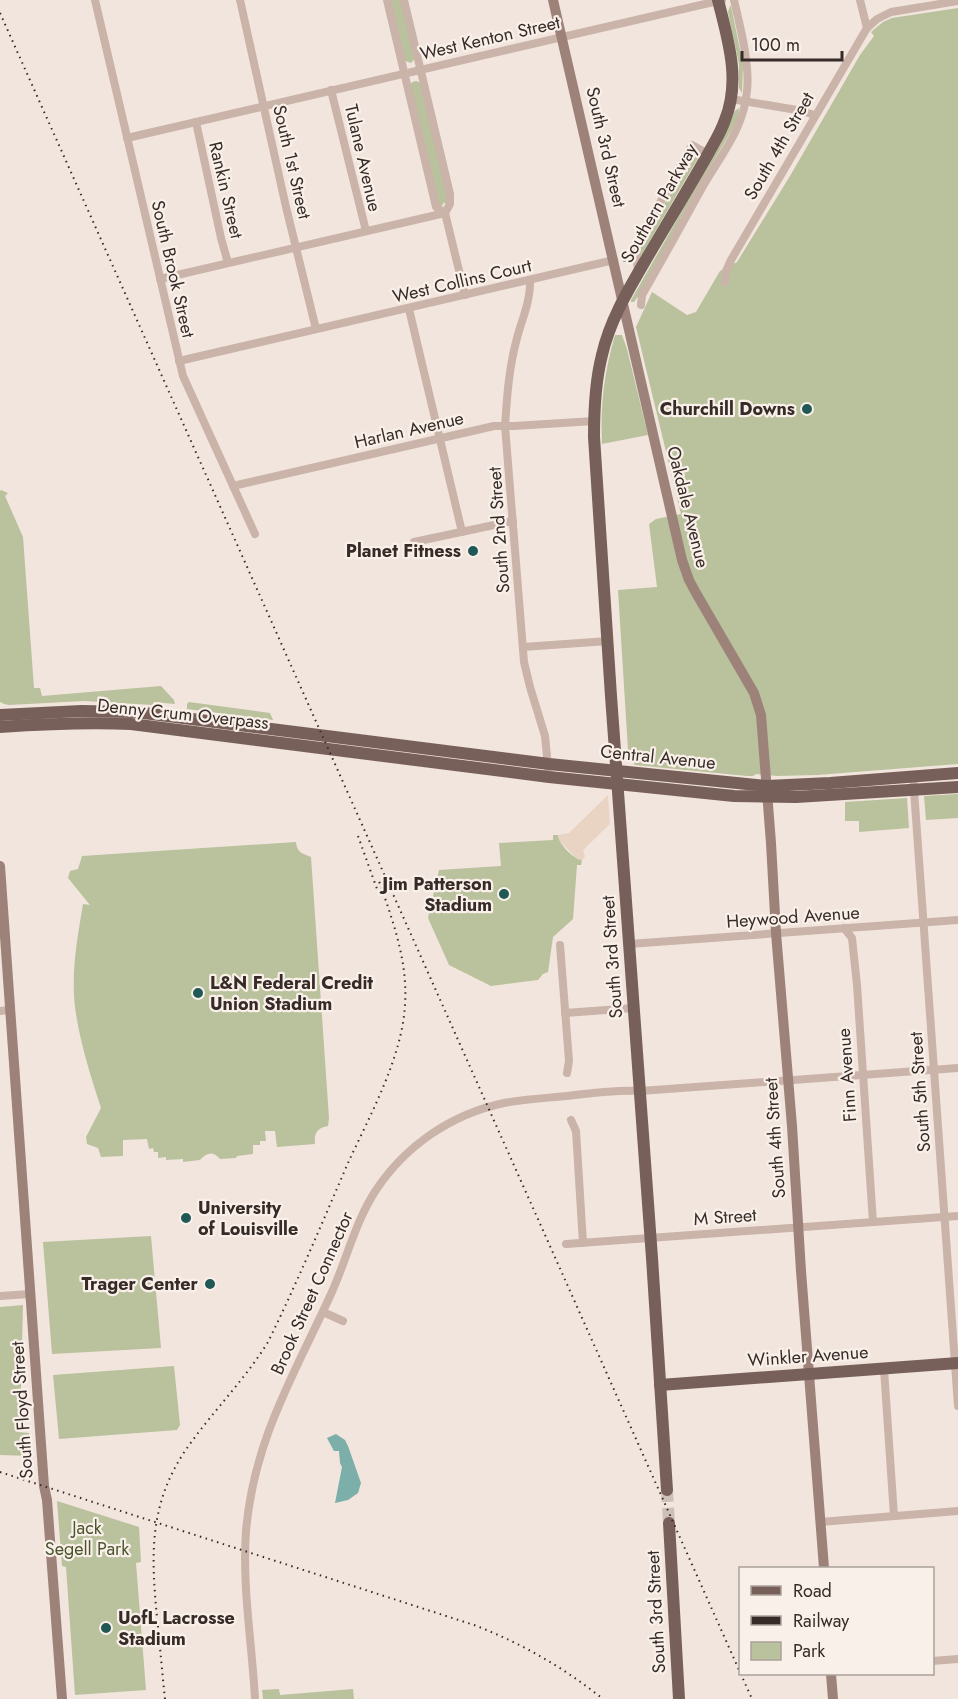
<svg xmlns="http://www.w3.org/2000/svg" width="958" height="1699" viewBox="0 0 958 1699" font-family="Jost,sans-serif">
<rect width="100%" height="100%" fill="#f2e5dd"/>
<!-- green -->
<g fill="#b9c19d">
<path d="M390,0H402L415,58L411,63L405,61Z"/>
<path d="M730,6H731L743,64L742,93L739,88V64L728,12Z"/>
<path d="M958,8V764L817,775L777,776L756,774L753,776H747L635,765L630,758L628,750L618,590L657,587L649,524L656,519L681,514L636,327L652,292L687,315L696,312L720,271L737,262L790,176L860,55L874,36L871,32L883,22L892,18Z"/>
<path d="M416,81L421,83L448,200L446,205L444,202L442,206L438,204L410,86L412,82Z"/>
<path d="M739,108L738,119L680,219L681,222L641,292L634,302H631V300L721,143L735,111Z"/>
<path d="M698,152L700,155L639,259L638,250L670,194H672Z"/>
<path d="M615,335H622L627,349L648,435L602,444C600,406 604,373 615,335Z"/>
<path d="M1,490L8,493L5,496L23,537L34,688H40L42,696L161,686L174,700L175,704L154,702L153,705L84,701L9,705L4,704L0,702V491Z"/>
<path d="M189,702L270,713L273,720L187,709V704Z"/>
<path d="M958,794V818L926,820L924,796Z"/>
<path d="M907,798L909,828L859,832V821H845V802Z"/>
<path d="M553,835H558C559,844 572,858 582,860L581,865H577L573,919L553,937L548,972L543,974L538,980L491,986L449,965L428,918L439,870L501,866L499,843L553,840Z"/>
<path d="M296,842C297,853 302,853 311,857L329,1118L328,1126C317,1128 314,1133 315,1144L277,1147L275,1131H265L266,1141H260V1145H253V1154L237,1156L236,1158L220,1159C213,1151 207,1152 200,1160L183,1162V1159L166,1160V1157L158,1158V1152H154L153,1148L149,1149L147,1139L123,1140V1156L101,1157L98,1148L87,1144L86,1137L101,1108C91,1077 81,1046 76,1014C70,978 77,940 83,904L90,905L68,878L70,871L78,869L82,856Z"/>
<path d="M151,1236L161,1348L52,1354L43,1242Z"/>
<path d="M23,1305L20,1426H17L18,1432L29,1433L33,1456L0,1455V1307Z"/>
<path d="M174,1366L180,1425L177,1430L59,1439L53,1375Z"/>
<path d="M57,1501L139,1527L141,1562L136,1563L146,1690L75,1695L66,1567L62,1566Z"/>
<path d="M279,1689L280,1695L353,1689L354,1699H263L262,1690Z"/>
</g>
<!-- plaza -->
<path fill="#e9d4c4" d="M608,795L610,824L583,850L585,856L584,858L582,860L577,859L559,840L558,835L569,833Z"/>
<!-- water -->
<path fill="#7caeaa" d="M336,1434L345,1440L348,1446L361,1483L358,1493L348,1500L335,1503L342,1467L340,1463L339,1451H334L327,1438Z"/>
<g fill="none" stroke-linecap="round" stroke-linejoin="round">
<!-- stream -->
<path stroke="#7caeaa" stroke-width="2" d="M624,261L627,260L632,253"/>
<!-- primary-tunnel -->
<path stroke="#cdc0b9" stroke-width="12" stroke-dasharray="12 6" stroke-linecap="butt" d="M667,1490L669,1523"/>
<!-- street -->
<g stroke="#cab3a9" stroke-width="8">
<path d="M95,0L183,376L255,534"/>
<path d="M240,0L286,207L316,329"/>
<path d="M387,0L436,207L445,213"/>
<path d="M404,0L450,194V204L445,213L465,295"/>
<path d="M860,0L867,28"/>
<path d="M331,90L366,231"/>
<path d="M731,99L797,110L815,115"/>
<path d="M196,122L221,238L228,263"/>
<path d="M127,138L722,0"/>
<path d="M638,270L635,248L692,145L708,154"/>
<path d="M160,279L445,213"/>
<path d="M530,280C531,300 522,319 517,338C509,367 507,396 505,426L524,662L530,687L545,736L549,777"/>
<path d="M725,282L726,271L731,260L867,28L877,19L891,12L958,1"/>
<path d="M641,305L642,295C663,259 683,222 703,186C721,155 744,128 747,91C750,64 740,26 734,0"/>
<path d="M409,309L462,532"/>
<path d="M179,361L614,260"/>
<path d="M233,486L494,426H514L594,421"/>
<path d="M414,542L513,521"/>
<path d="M523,647L608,641"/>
<path d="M913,776L958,1406"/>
<path d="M844,928L852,938L857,985L873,1222"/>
<path d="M629,944L958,920"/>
<path d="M560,945L569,1061L567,1073"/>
<path d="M0,1011L10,1010"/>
<path d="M565,1013L634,1008"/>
<path d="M571,1120L576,1131L583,1243"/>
<path d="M566,1244L958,1216"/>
<path d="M0,1296L30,1294"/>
<path d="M323,1312L343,1321"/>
<path d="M884,1369L894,1516"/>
<path d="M820,1522L958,1511"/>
<path d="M932,1661L958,1659"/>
<path d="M255,1699C252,1643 242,1587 246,1531C254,1439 294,1375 331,1294C347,1259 355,1222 376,1190C406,1145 452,1114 504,1103C525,1099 546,1098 567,1096C591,1093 616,1090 640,1091L958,1068"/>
</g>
<!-- secondary -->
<g stroke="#9d827a" stroke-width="10">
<path d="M553,0L682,560L689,580L696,593L754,693L761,715L771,843L776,933L792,1126L801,1271L824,1568"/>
<path d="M0,866L41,1444L44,1486L47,1500L62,1699"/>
<path d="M831,1674L833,1699"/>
</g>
<!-- primary -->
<g stroke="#78605a" stroke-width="12">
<path d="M0,715L81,711L136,712L549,764L767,786L830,783L958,773"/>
<path d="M0,727C44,724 87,722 131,724L549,777L734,796L796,797L958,787"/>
<path d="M660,1385L958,1363"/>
<path d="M667,1490L652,1258L611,696L594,437C594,409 595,382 602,355C610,319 630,287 648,256C668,222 689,188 708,154C714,143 721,132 725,120C741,80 728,40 718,0"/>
<path d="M669,1523L679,1699"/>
</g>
<!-- rail -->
<g stroke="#372b28" stroke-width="2" stroke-dasharray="1.5 4.5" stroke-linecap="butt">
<path d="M0,13L752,1699"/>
<path d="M358,836L377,889"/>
<path d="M0,1472L474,1625C521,1643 563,1667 603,1699"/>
<path d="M165,1699C162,1672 160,1645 157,1617C151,1555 149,1505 185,1451C211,1413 244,1381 268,1342C297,1283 322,1223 348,1163C370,1115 402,1058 405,1005C408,962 393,921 379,881"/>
</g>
</g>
<!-- markers -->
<g fill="#1f5854" stroke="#f9f0e9" stroke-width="2">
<circle cx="807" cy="409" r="6"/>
<circle cx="473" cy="551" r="6"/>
<circle cx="504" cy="894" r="6"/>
<circle cx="198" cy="993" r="6"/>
<circle cx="186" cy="1218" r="6"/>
<circle cx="210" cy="1284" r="6"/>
<circle cx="106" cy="1628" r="6"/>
</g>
<g text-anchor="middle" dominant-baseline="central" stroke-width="4.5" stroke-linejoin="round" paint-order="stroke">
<!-- street labels -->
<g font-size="18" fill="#372b28" stroke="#f9f0e9">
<text transform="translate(490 38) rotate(-13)">West Kenton Street</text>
<text transform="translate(779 146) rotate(-60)">South 4th Street</text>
<text transform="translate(606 147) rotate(77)">South 3rd Street</text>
<text transform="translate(363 158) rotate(77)">Tulane Avenue</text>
<text transform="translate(292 162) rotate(77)">South 1st Street</text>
<text transform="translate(226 190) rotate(77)">Rankin Street</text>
<text transform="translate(659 203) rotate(-60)">Southern Parkway</text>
<text transform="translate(173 269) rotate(77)">South Brook Street</text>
<text transform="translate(462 281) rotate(-13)">West Collins Court</text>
<text transform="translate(409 430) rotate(-13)">Harlan Avenue</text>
<text transform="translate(688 507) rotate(76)">Oakdale Avenue</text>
<text transform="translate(499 530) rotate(-94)">South 2nd Street</text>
<text transform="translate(183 714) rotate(6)">Denny Crum Overpass</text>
<text transform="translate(658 757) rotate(6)">Central Avenue</text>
<text transform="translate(793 917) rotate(-4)">Heywood Avenue</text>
<text transform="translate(612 957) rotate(-94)">South 3rd Street</text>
<text transform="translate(847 1075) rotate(-94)">Finn Avenue</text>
<text transform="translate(920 1092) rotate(-94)">South 5th Street</text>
<text transform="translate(775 1138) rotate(-94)">South 4th Street</text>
<text transform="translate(725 1217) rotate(-4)">M Street</text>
<text transform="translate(312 1293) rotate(-66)">Brook Street Connector</text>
<text transform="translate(808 1356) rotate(-4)">Winkler Avenue</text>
<text transform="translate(22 1410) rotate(-94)">South Floyd Street</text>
<text transform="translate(656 1612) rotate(-93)">South 3rd Street</text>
</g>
<!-- poi labels -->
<g font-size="18" font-weight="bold" fill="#372b28" stroke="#f9f0e9" text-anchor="end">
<text x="795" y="409">Churchill Downs</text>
<text x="461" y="551">Planet Fitness</text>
<text x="492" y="884">Jim Patterson<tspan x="492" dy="21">Stadium</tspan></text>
<text x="210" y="983" text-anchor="start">L&amp;N Federal Credit<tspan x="210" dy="21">Union Stadium</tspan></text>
<text x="198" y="1208" text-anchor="start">University<tspan x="198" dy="21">of Louisville</tspan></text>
<text x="198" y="1284">Trager Center</text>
<text x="118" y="1618" text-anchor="start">UofL Lacrosse<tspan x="118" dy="21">Stadium</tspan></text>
</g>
<!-- park labels -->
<g font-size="18" fill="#4b552d" stroke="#f9f0e9">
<text x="87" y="1528">Jack<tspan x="87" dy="21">Segell Park</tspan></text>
</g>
</g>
<!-- legend -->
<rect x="739" y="1567" width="195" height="108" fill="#f9f0e9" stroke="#aba19c" stroke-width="1.5"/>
<rect x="751" y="1586" width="30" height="9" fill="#78605a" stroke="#aba19c" stroke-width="1.5"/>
<text x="793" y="1597" font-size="18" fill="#372b28">Road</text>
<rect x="751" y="1616" width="30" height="9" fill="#372b28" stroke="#aba19c" stroke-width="1.5"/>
<text x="793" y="1627" font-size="18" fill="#372b28">Railway</text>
<rect x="751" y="1642" width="30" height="18" fill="#b9c19d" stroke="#aba19c" stroke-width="1.5"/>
<text x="793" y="1657" font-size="18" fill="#372b28">Park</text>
<!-- scale -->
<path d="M742 51v9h100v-9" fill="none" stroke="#372b28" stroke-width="3"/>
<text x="751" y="51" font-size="18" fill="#372b28" stroke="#f9f0e9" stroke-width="4.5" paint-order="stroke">100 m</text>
</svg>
